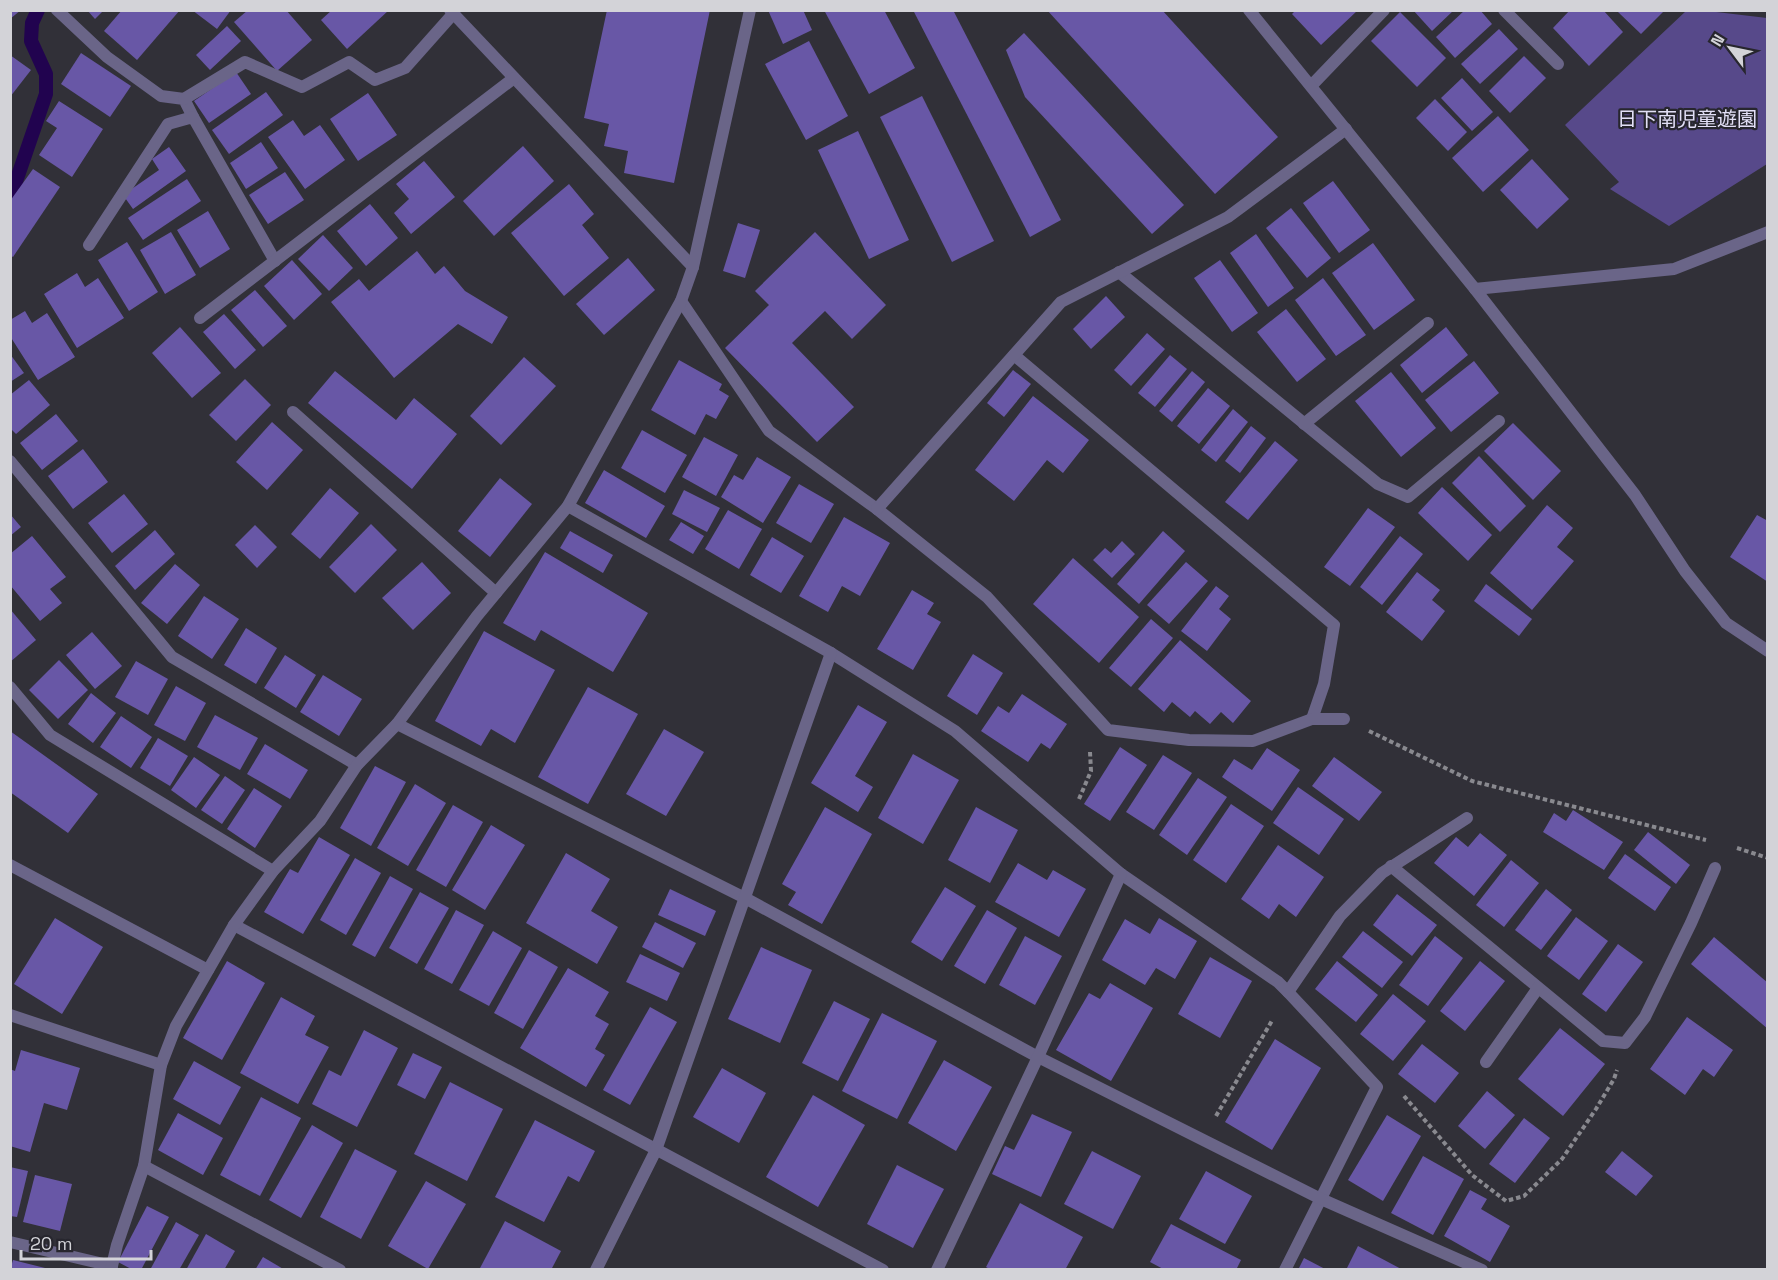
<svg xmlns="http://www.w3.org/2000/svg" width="1778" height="1280" viewBox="0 0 1778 1280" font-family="'Space Grotesk','Noto Sans JP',sans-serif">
<rect width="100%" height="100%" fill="#313038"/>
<!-- green -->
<path fill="#57498a" d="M1686,11H1708L1767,18V164L1669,226L1610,189L1619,182L1565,125Z"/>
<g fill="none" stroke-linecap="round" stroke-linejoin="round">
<!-- stream -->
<path stroke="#21034f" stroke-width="14" d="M10,199L46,94V74L31,41L32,23L38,10"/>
</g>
<!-- building -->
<g fill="#6857a6">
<path d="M10,10H21L10,19Z"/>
<path d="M87,10H104L95,19Z"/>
<path d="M122,10H180L137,60L104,31Z"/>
<path d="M192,10H231L217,29Z"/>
<path d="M248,10H286L312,40L277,71L234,22Z"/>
<path d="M332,10H389L347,49L321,20Z"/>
<path d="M607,10H710L674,183L624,173L628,151L604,146L609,124L584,118Z"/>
<path d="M768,10H803L812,30L783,44Z"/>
<path d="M824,10H884L915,68L869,94Z"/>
<path d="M913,10H953L1061,220L1030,237Z"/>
<path d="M1047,10H1162L1278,137L1215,194Z"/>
<path d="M1296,10H1358L1321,45L1292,14Z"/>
<path d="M1413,10H1454L1432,31Z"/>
<path d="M1465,10H1480L1492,24L1455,58L1436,37Z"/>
<path d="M1570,10H1603L1623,32L1589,66L1553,28Z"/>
<path d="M1619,10H1665L1641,34L1618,12Z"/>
<path d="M1400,12L1446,58L1417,87L1371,41Z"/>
<path d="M227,26L241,41L210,70L196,55Z"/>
<path d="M1499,29L1518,49L1480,84L1461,64Z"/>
<path d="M1024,33L1184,205L1152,234L1025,97L1006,50Z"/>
<path d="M809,41L848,116L806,140L765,64Z"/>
<path d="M81,53L131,86L110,117L61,84Z"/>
<path d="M10,55L31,70L10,97Z"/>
<path d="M1524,56L1546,78L1510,113L1489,91Z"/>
<path d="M236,72L251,94L209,123L194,101Z"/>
<path d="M1462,78L1493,112L1472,131L1441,98Z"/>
<path d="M266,92L283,115L229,154L212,130Z"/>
<path d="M368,93L397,135L358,161L330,119Z"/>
<path d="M922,96L994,241L952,262L880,117Z"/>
<path d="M1435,99L1467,132L1448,151L1416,118Z"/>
<path d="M59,101L103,129L72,177L39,155L57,128L46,121Z"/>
<path d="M1498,116L1529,150L1483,192L1452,158Z"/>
<path d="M293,120L304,136L320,125L345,160L305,189L268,137Z"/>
<path d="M858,131L909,240L869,259L818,150Z"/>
<path d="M261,142L278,168L246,189L230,163Z"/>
<path d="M523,146L554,181L494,236L463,201Z"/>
<path d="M169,147L186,171L133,209L123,195L159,170L152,159Z"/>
<path d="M1532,159L1569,199L1537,229L1500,190Z"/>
<path d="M424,161L455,197L411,234L394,213L409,199L396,184Z"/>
<path d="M33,169L60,187L13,257L10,255V201Z"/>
<path d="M285,172L304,200L268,224L249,195Z"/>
<path d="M187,179L201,201L143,240L128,218Z"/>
<path d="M1333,181L1370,230L1339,253L1303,203Z"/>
<path d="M569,184L594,214L582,225L609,258L564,296L511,233Z"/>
<path d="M370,204L398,238L366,266L337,231Z"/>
<path d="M1291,208L1331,258L1307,278L1266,228Z"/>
<path d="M208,211L230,249L200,268L177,230Z"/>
<path d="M738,223L760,230L745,278L723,271Z"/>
<path d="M171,232L196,275L165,294L140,250Z"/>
<path d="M815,232L886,305L852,339L825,311L792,343L854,407L817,442L725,348L769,305L755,291Z"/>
<path d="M1256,234L1294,288L1268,307L1230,253Z"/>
<path d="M323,235L353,268L329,291L298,259Z"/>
<path d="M127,242L158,292L129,311L98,260Z"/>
<path d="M1373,243L1415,300L1374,330L1332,273Z"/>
<path d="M417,251L435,274L444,266L465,291L508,317L492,344L458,324L394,378L331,302L359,279L369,291Z"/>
<path d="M628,258L655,290L604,335L576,304Z"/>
<path d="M292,260L322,294L294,320L264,286Z"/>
<path d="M1220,260L1258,313L1232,332L1194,278Z"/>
<path d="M77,273L85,287L98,278L124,318L77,348L44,294Z"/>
<path d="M1323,278L1366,335L1336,356L1295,300Z"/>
<path d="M255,290L287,326L263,347L231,310Z"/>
<path d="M1106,296L1125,317L1091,349L1073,329Z"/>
<path d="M1286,309L1326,359L1297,382L1257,332Z"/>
<path d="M25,311L32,323L47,313L75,357L38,380L10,336V320Z"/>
<path d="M224,314L256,350L235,369L203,332Z"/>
<path d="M180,327L221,373L192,398L152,353Z"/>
<path d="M1446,327L1468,355L1422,393L1400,365Z"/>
<path d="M1147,333L1165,349L1131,386L1114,370Z"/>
<path d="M10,354L24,373L10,382Z"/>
<path d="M1170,355L1187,369L1155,407L1138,393Z"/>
<path d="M524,357L556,386L501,445L470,416Z"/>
<path d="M679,360L722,384L719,390L729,396L716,419L706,414L695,435L651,410Z"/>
<path d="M1474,361L1499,393L1451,432L1425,400Z"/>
<path d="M1013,370L1031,384L1004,417L987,403Z"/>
<path d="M335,371L396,420L414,398L457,434L412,489L308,403Z"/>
<path d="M1192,371L1205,382L1172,422L1159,411Z"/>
<path d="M1391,372L1436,428L1401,457L1355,401Z"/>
<path d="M245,379L271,405L236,441L209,415Z"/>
<path d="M29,380L50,405L16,434L10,428V395Z"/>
<path d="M1208,388L1230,406L1199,444L1177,426Z"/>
<path d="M1033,396L1089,440L1063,473L1047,460L1014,501L975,470Z"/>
<path d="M1233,409L1248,422L1216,462L1201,450Z"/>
<path d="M56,414L78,441L42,470L20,443Z"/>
<path d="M272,422L303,450L267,490L236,462Z"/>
<path d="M1513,423L1561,471L1533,500L1484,451Z"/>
<path d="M1251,426L1266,438L1240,473L1225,461Z"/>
<path d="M642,430L687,455L665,493L621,468Z"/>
<path d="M704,437L738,455L716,496L682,477Z"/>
<path d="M1275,441L1298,460L1248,520L1225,502Z"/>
<path d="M83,449L108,482L73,509L48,476Z"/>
<path d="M1479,456L1526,506L1500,532L1452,483Z"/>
<path d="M757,457L791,477L763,523L721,497L734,475L743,480Z"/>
<path d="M604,470L665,506L646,538L585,503Z"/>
<path d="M500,478L532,504L490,557L458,531Z"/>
<path d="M799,484L834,504L811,543L776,523Z"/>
<path d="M1442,487L1492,535L1468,561L1418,513Z"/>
<path d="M330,488L359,513L320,559L291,534Z"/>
<path d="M684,490L720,508L707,532L672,514Z"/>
<path d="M124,494L148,524L112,553L88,523Z"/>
<path d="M1547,505L1573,528L1557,547L1574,561L1532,610L1490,573Z"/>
<path d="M1368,508L1395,527L1350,586L1324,567Z"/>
<path d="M728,510L762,529L739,569L705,549Z"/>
<path d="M10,514L21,527L10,536Z"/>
<path d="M1757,515L1768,521V582L1730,557Z"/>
<path d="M844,517L890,543L860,596L842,586L828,612L799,596Z"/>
<path d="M681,522L704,536L693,554L669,540Z"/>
<path d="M371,524L397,550L355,593L329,567Z"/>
<path d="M255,525L277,547L257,568L235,545Z"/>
<path d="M155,530L175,554L135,590L115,566Z"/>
<path d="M570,531L613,555L603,573L560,548Z"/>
<path d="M1163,531L1185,551L1139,604L1117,584Z"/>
<path d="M32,536L66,577L50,589L62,603L40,621L10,585V554Z"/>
<path d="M1400,536L1423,554L1382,605L1360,587Z"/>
<path d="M772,537L804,556L781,593L750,575Z"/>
<path d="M1122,541L1135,554L1112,578L1093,560L1105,548L1111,553Z"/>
<path d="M545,552L648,613L613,672L541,630L535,641L503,623Z"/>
<path d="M1073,558L1139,617L1099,663L1033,604Z"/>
<path d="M422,562L451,593L413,630L382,598Z"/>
<path d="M1186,562L1208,581L1169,624L1147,605Z"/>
<path d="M175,564L200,585L167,624L141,603Z"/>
<path d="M1417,572L1440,590L1432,600L1445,611L1422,641L1386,612Z"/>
<path d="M1486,584L1532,619L1519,636L1474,601Z"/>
<path d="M1216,586L1229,596L1219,609L1231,619L1207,651L1181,631Z"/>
<path d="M912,590L934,603L927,614L941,622L913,670L877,649Z"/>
<path d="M204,596L239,619L212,659L178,636Z"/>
<path d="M10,609L36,640L10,662Z"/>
<path d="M1151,619L1173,638L1131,687L1109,668Z"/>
<path d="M246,628L277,648L256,684L224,665Z"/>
<path d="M484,631L555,670L515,743L491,729L481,746L435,721Z"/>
<path d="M92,632L122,666L95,689L66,655Z"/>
<path d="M1180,640L1251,701L1233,723L1221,712L1210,724L1195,711L1190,717L1172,702L1164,712L1138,689Z"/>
<path d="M973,654L1003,673L977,715L947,696Z"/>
<path d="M285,655L316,675L296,708L264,688Z"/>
<path d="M59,660L88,690L58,719L29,690Z"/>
<path d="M136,661L168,679L148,715L115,697Z"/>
<path d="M323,675L362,699L339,736L300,712Z"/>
<path d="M176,686L206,703L185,741L154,725Z"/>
<path d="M588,687L638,714L588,804L538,777Z"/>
<path d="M91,693L116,713L93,743L68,724Z"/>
<path d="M1022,694L1067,724L1050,749L1041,743L1028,762L981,731L998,706L1009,713Z"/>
<path d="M858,705L887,722L855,776L873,787L858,812L811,783Z"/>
<path d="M215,715L258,738L240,770L197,747Z"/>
<path d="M121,716L152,737L131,768L100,747Z"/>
<path d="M664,729L704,752L666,816L626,794Z"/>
<path d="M10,731L98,794L68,833L10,792Z"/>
<path d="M158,738L188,756L170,786L140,768Z"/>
<path d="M265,744L308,770L290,799L247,774Z"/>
<path d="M1120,747L1147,765L1110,821L1084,804Z"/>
<path d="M1267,748L1300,770L1272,811L1222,777L1234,759L1252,770Z"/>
<path d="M913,754L959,780L923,844L878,818Z"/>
<path d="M1163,755L1192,773L1154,830L1126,812Z"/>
<path d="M194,757L220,775L196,808L171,790Z"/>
<path d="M1334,757L1382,792L1359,821L1312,786Z"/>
<path d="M375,766L406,782L371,846L340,828Z"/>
<path d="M225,776L245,790L222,824L201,810Z"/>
<path d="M1198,778L1227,797L1187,855L1159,835Z"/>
<path d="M415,784L446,803L408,866L377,848Z"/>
<path d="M1298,787L1344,819L1319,855L1273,823Z"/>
<path d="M254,788L282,806L255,848L227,829Z"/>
<path d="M1231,804L1264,826L1226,883L1193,860Z"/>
<path d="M453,805L483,822L446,887L416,870Z"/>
<path d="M825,807L872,834L822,924L788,905L796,892L782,884Z"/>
<path d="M976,807L1018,830L990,883L948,860Z"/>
<path d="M1573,810L1623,842L1604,870L1543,832L1554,813L1566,821Z"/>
<path d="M491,825L525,845L485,910L452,890Z"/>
<path d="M1648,832L1690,865L1676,884L1634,850Z"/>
<path d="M1480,833L1507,855L1474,896L1434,863L1456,837L1468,847Z"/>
<path d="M319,837L350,855L303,934L264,912L290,869L298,873Z"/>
<path d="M1278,845L1324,877L1296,917L1279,904L1269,919L1241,899Z"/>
<path d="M566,853L610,879L591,911L618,927L597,964L526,923Z"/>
<path d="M1625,854L1671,887L1655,911L1608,878Z"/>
<path d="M355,858L381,873L346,935L320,920Z"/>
<path d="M1511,860L1539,883L1504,927L1476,905Z"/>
<path d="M1018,863L1047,880L1053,870L1086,889L1059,937L995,902Z"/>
<path d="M390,876L413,889L375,957L352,945Z"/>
<path d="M945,887L976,906L942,961L911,942Z"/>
<path d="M670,889L716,911L705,936L658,915Z"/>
<path d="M1546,889L1572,910L1541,950L1515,930Z"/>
<path d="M420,892L449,908L417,964L389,948Z"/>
<path d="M1397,894L1437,925L1412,956L1373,925Z"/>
<path d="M456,910L484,925L452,984L424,969Z"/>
<path d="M987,910L1017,928L985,984L954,966Z"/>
<path d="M1576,917L1608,941L1579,980L1547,956Z"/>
<path d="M55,918L103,947L62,1014L14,984Z"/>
<path d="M1159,918L1197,941L1175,979L1156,968L1145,985L1102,960L1125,919L1150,934Z"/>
<path d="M655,922L696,943L683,968L642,947Z"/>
<path d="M493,931L522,948L489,1006L459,990Z"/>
<path d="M1363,931L1403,962L1382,988L1342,957Z"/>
<path d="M1025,936L1062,956L1035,1005L999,985Z"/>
<path d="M1435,936L1463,958L1428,1006L1399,985Z"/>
<path d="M1714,937L1768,983V1029L1691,964Z"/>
<path d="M1618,944L1643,962L1606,1012L1582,994Z"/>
<path d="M761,947L812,970L780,1043L728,1019Z"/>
<path d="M529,950L558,967L523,1029L494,1013Z"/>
<path d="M640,954L680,973L667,1001L626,982Z"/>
<path d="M1210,957L1252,981L1220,1038L1178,1014Z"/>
<path d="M227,961L265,983L222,1060L183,1038Z"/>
<path d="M1337,961L1378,995L1356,1022L1315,989Z"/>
<path d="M1480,961L1505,981L1465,1031L1440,1011Z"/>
<path d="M568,968L609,992L595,1016L609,1024L595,1049L605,1055L586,1087L520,1048Z"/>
<path d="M1110,983L1153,1008L1111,1081L1056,1050L1089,993L1100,999Z"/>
<path d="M1393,994L1426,1021L1393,1061L1360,1034Z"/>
<path d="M281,997L315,1016L305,1035L329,1047L298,1104L240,1073Z"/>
<path d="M834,1001L870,1019L838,1081L802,1063Z"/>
<path d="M650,1007L677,1022L630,1105L603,1090Z"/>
<path d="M882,1013L937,1041L897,1119L842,1091Z"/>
<path d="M1687,1017L1733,1050L1714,1077L1703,1069L1685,1095L1650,1069Z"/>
<path d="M1560,1028L1605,1064L1563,1116L1518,1079Z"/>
<path d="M364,1030L398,1048L357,1127L312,1104L329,1070L341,1076Z"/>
<path d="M1275,1039L1321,1068L1272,1150L1225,1122Z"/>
<path d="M1422,1044L1459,1073L1435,1103L1398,1074Z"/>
<path d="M21,1050L80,1068L67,1110L44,1103L30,1152L10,1146V1069L15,1071Z"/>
<path d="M413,1053L442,1067L425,1099L397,1085Z"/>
<path d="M944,1060L992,1087L956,1151L908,1123Z"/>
<path d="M194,1061L241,1087L220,1125L173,1099Z"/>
<path d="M722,1068L766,1093L739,1143L693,1117Z"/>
<path d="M450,1082L503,1109L467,1181L414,1154Z"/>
<path d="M1487,1091L1515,1115L1485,1149L1458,1126Z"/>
<path d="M813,1095L865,1125L818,1207L766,1177Z"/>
<path d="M261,1097L301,1118L260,1196L220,1175Z"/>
<path d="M178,1113L223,1138L203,1175L158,1150Z"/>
<path d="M1032,1114L1072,1132L1041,1197L992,1174L1005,1146L1014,1150Z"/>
<path d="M1387,1115L1421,1136L1383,1201L1348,1180Z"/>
<path d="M1524,1118L1550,1138L1515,1183L1489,1164Z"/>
<path d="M535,1120L595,1151L579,1182L568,1176L544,1222L495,1197Z"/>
<path d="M312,1125L343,1143L301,1218L269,1200Z"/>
<path d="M355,1149L397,1171L361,1239L320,1217Z"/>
<path d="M1092,1151L1141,1176L1113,1229L1064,1204Z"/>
<path d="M1622,1151L1653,1176L1636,1196L1605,1172Z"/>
<path d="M1423,1156L1464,1179L1433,1235L1391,1213Z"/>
<path d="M897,1165L944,1189L913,1248L867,1224Z"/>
<path d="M10,1167L28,1171L17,1217L10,1216Z"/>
<path d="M1206,1171L1252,1196L1225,1244L1179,1219Z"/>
<path d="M35,1175L72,1184L60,1231L23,1222Z"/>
<path d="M426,1181L466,1204L428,1269L388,1246Z"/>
<path d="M1470,1190L1487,1199L1481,1209L1510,1226L1490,1262L1444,1236Z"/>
<path d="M1020,1203L1083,1237L1065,1270H991L986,1267Z"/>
<path d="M147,1206L169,1217L141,1270H133L118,1262Z"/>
<path d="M505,1221L561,1251L551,1270H479Z"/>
<path d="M176,1222L199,1235L179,1270H150Z"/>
<path d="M1171,1224L1241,1260L1236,1270H1165L1150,1262Z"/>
<path d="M206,1234L235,1251L224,1270H186Z"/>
<path d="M1358,1246L1403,1270H1346Z"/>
<path d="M263,1257L285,1270H255Z"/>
<path d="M1304,1258L1327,1270H1298Z"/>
<path d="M13,1260L49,1269V1270H10Z"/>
</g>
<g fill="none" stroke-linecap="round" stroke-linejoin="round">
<!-- path -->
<g stroke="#89898f" stroke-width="4" stroke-dasharray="4.5 3" stroke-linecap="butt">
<path d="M1369,731L1472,781L1706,840"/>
<path d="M1079,799L1091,771L1090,752"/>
<path d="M1737,848L1768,858"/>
<path d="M1404,1096L1472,1175L1506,1201L1524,1196L1562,1159L1596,1109L1614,1079L1617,1070"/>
<path d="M1216,1116L1273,1019"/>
</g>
<!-- service -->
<g stroke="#6a6588" stroke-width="12">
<path d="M57,10L107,57L161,96L184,99L193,117"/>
<path d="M1504,10L1558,64"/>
<path d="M1311,86L1384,10"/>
<path d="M184,99L245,62L302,87L349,62L375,80L405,68L453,14"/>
<path d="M1119,272L1378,484L1408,497L1499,421"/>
<path d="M1014,355L1334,625L1324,684L1312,719"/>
<path d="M293,412L496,593"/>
<path d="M1304,424L1428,323"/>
<path d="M1391,866L1603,1041L1625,1043L1645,1017L1691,923L1715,868"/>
<path d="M1288,992L1340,916L1382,873L1467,818"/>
<path d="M1486,1062L1538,988"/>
</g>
<!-- minor -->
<g stroke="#6a6588" stroke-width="12">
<path d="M450,10L693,267"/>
<path d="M89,245L168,124L193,117L275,261"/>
<path d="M1475,289L1674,269L1768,232"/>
<path d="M681,301L769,431L877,509L987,597L1108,730L1189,740L1253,741L1312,719H1344"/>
<path d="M200,318L514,78"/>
<path d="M10,461L172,657L357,765"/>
<path d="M568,506L831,653L955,731L1121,874L1278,982L1288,992L1377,1087L1285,1270"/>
<path d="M877,509L1061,302L1228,217L1346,129"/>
<path d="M10,687L50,735L273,871"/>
<path d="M397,724L745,898L1038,1057L1321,1199L1482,1270"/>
<path d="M10,865L208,970"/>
<path d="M234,925L883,1270"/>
<path d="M10,1015L161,1065"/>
<path d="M144,1166L340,1270"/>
<path d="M10,1242L112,1266"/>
<path d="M111,1270L117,1245L144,1166L161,1065L176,1026L234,925L273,871L320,821L357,765L397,724L477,616L568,506L681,301L693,267L750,10"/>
<path d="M596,1270L656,1150L831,653"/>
<path d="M937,1270L1038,1057L1121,874"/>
</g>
<!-- tertiary -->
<path stroke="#6a6588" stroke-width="12" d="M1249,10L1475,289L1635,495L1685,571L1726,623L1768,651"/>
</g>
<g text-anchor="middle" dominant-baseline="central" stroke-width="4.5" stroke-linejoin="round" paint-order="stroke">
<!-- park labels -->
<g font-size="20" fill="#e2dff6" stroke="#27262e">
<text x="1687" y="119">日下南児童遊園</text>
</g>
</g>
<!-- border -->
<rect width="1778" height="1280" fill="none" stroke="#d3d3d8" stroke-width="24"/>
<!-- north arrow -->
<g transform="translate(1730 48) rotate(302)" stroke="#27262e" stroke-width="4.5" paint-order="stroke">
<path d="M0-4.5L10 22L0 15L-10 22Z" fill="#d3d3d8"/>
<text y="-9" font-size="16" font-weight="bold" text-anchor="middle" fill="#d3d3d8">N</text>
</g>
<!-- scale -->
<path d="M21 1250v9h130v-9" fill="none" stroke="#d3d3d8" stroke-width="3"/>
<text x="30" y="1250" font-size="18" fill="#d3d3d8" stroke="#27262e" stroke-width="4.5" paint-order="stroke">20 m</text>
</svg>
